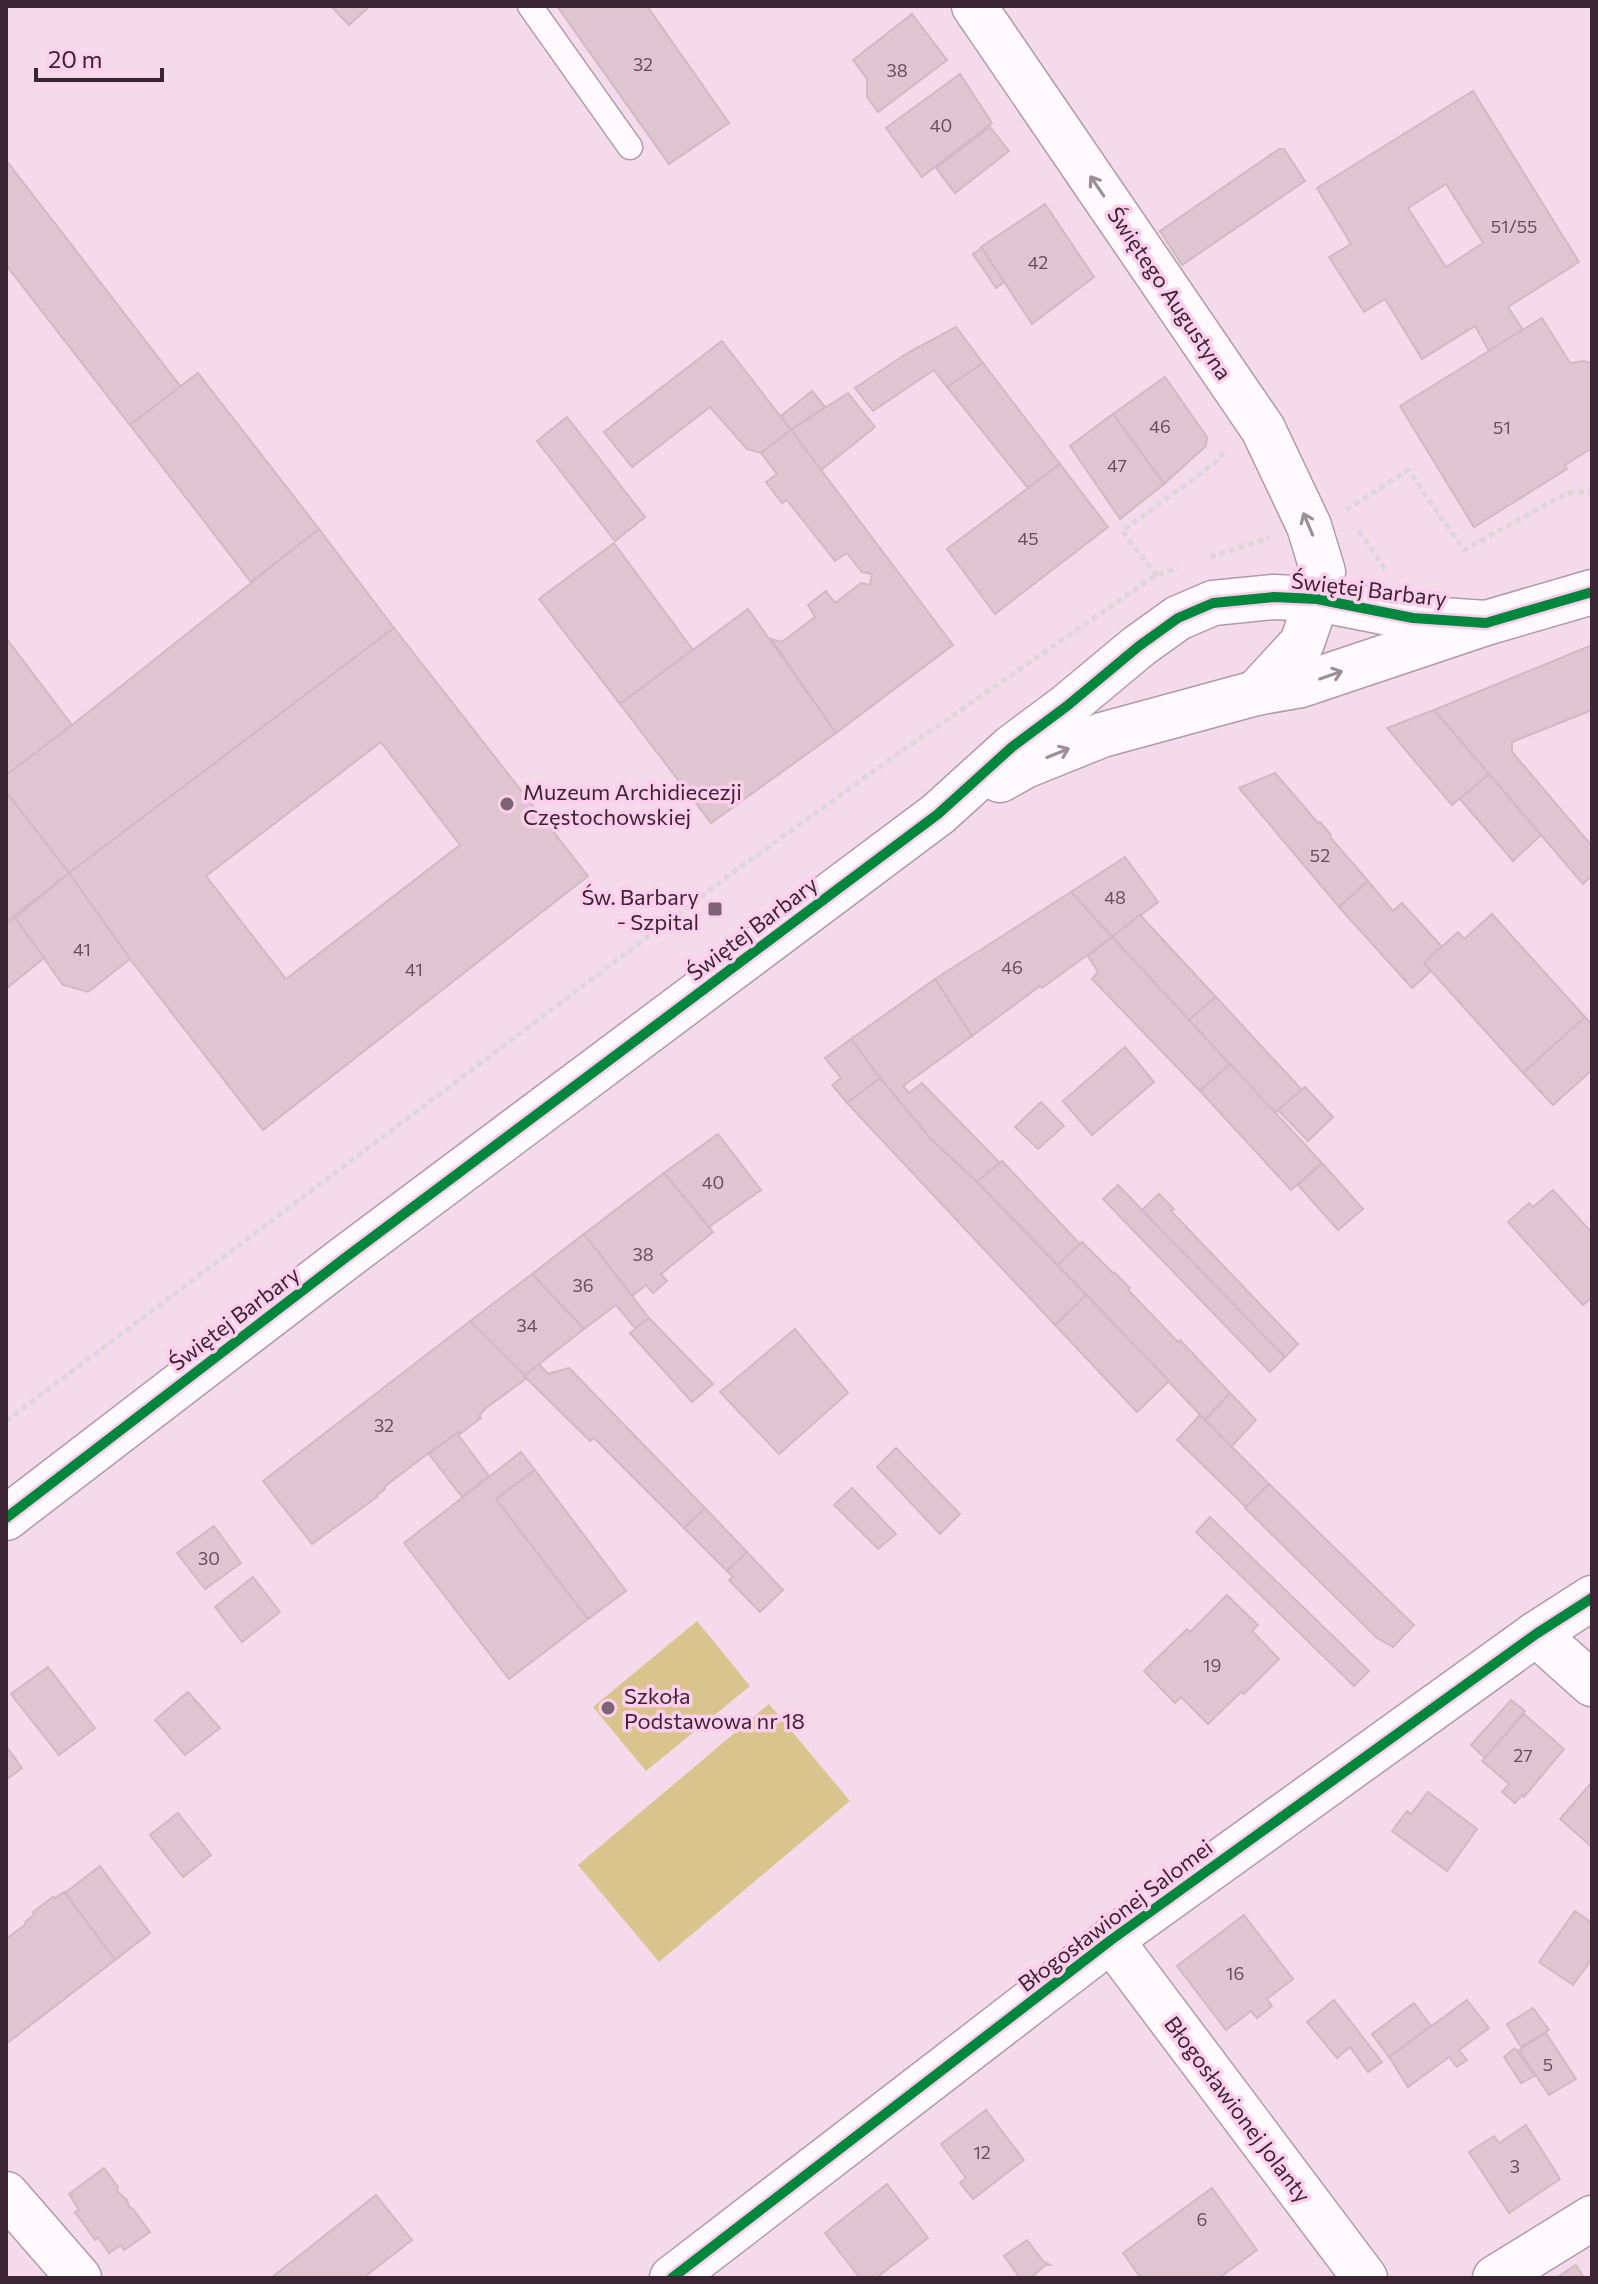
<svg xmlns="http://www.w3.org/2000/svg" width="1598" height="2284" viewBox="0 0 1598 2284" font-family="Commissioner,sans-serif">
<rect width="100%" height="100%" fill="#f4daea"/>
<!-- green -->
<g fill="#dac48e">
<path d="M697,1621L750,1686L646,1771L593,1707Z"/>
<path d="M769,1704L850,1801L659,1962L578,1865Z"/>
</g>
<!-- building -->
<g fill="#dfc5d0" stroke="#d1b9c4" stroke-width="2" fill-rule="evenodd">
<path d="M331,6H370L349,25Z"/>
<path d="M557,6H647L729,123L669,164Z"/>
<path d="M912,14L947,60L878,112L867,97V79L853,60Z"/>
<path d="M960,74L992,123L922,177L886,128Z"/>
<path d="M1473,91L1579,262L1508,307L1523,330L1489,351L1475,326L1422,359L1385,299L1364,312L1329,257L1351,244L1317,188ZM1446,184L1483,243L1446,267L1408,208Z"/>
<path d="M990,127L1009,151L955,193L936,168Z"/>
<path d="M1279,149H1284L1305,181L1182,265L1160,231Z"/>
<path d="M6,160L181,387L130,425L6,265Z"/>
<path d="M1045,204L1094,277L1032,324L981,247Z"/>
<path d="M982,248L1004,282L996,288L973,254Z"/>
<path d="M1542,318L1570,363L1584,361L1592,363V448L1565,465L1567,469L1474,527L1400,406Z"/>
<path d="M956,327L983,363L947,387L934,370L873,411L855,388L909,352Z"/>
<path d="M722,341L791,430L761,453L747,449L710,407L632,467L604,432Z"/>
<path d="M983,363L1060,464L1028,488L947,387Z"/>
<path d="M198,373L319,529L251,582L130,425Z"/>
<path d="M1165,377L1207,437L1206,446L1164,484L1113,414Z"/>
<path d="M812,391L825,407L791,430L781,416Z"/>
<path d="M848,393L875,427L821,470L791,430Z"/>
<path d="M1113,414L1164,484L1120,519L1070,446Z"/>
<path d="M567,417L645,517L615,541L537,441Z"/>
<path d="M791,430L953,645L836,733L771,639L782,642L815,617L808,605L826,591L835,603L861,583L870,585L872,574L862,572L847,553L835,561L787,500L782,503L766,482L777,474L761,453Z"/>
<path d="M1060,464L1108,527L995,614L947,549Z"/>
<path d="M319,529L394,628L69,873L6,792V775L72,725Z"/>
<path d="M614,543L693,650L620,704L539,599Z"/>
<path d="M748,609L836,733L711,823L620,704Z"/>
<path d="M394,628L588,876L263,1130L130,959L69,873ZM381,742L460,845L286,979L206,876Z"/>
<path d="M6,638L72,725L6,775Z"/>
<path d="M1592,645V710L1512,742V752L1592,846V875L1583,884L1434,710Z"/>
<path d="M1434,710L1489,774L1452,805L1387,728Z"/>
<path d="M1275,773L1318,823L1320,822L1331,835L1330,837L1368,881L1339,907L1239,788Z"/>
<path d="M1489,774L1541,835L1513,861L1460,799Z"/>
<path d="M6,792L69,873L6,922Z"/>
<path d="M1125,857L1158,902L1112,937L1071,892Z"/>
<path d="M69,873L130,959L88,992L63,985L15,918Z"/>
<path d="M1368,881L1393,911L1402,903L1442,947L1424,963L1431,971L1412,988L1339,907Z"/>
<path d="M1071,892L1112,937L1042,988L1040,986L972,1036L935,979Z"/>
<path d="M1492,914L1585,1017L1523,1073L1424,963L1458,932L1464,939Z"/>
<path d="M1140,915L1216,997L1189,1020L1112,937Z"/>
<path d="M15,918L44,958L6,989V925Z"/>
<path d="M1112,937L1230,1064L1200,1091L1092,979L1098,972L1088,956Z"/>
<path d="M935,979L972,1036L903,1086L909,1093L922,1083L1000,1163L977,1182L930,1138L880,1078L851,1039Z"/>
<path d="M1216,997L1302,1090L1275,1113L1189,1020Z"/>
<path d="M1585,1017L1592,1025V1070L1553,1105L1523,1073Z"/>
<path d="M851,1039L880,1078L847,1103L832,1085L841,1078L825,1058Z"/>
<path d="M1125,1047L1154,1082L1092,1135L1063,1101Z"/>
<path d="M1230,1064L1322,1163L1291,1190L1200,1091Z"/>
<path d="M880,1078L930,1138L982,1187L1086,1295L1055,1325L847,1103Z"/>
<path d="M1305,1087L1333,1117L1308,1141L1278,1110Z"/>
<path d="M1041,1102L1064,1126L1038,1149L1015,1127Z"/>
<path d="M718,1134L761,1190L709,1227L664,1173Z"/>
<path d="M1002,1161L1080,1244L1058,1265L977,1182Z"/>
<path d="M1322,1163L1363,1209L1338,1230L1298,1185Z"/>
<path d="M664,1173L713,1232L661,1274L667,1281L653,1293L646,1285L632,1296L584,1234Z"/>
<path d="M1118,1185L1285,1357L1270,1372L1103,1199Z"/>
<path d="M1553,1190L1592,1233V1297L1583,1305L1508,1222L1529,1203L1533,1207Z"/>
<path d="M1159,1194L1174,1209L1171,1211L1298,1344L1285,1357L1142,1210Z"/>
<path d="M584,1234L649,1318L635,1328L616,1305L584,1329L532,1274Z"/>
<path d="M1082,1242L1114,1274L1115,1273L1130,1288L1128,1290L1178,1342L1180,1340L1230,1393L1205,1420L1058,1265Z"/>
<path d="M532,1274L584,1329L524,1376L470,1321Z"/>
<path d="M1086,1295L1169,1381L1137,1412L1055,1325Z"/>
<path d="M649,1318L713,1384L692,1402L630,1333Z"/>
<path d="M470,1321L527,1378L486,1408L479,1416L481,1418L460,1434L459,1432L457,1433L430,1452L384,1487L385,1489L376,1496L377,1497L312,1544L263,1481Z"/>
<path d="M795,1329L848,1393L779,1454L720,1392Z"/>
<path d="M539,1364L548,1374L569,1368L705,1508L684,1528L594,1438L590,1441L524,1376Z"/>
<path d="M1230,1393L1256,1420L1231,1447L1205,1420Z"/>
<path d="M1200,1415L1269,1484L1246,1507L1177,1440Z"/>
<path d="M457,1433L489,1476L462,1497L429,1454Z"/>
<path d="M896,1448L960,1514L940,1534L877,1467Z"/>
<path d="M521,1452L535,1470L496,1499L588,1619L509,1679L404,1543Z"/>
<path d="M535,1470L626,1591L588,1619L496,1499Z"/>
<path d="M1269,1484L1414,1625L1393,1647L1377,1638L1245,1508Z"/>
<path d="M852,1488L896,1534L878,1549L834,1505Z"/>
<path d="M705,1508L747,1552L727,1571L684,1528Z"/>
<path d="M1210,1517L1369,1671L1354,1686L1196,1532Z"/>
<path d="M214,1526L241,1563L205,1589L177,1553Z"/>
<path d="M747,1552L783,1590L760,1612L729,1580L733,1577L727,1571Z"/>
<path d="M253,1577L280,1612L242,1642L215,1607Z"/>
<path d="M1227,1595L1258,1625L1252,1631L1279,1659L1244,1694L1241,1692L1208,1724L1181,1697L1175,1703L1144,1671L1187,1629L1190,1632Z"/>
<path d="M48,1667L95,1728L59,1755L11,1694Z"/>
<path d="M188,1692L220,1728L185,1755L155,1720Z"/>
<path d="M1511,1700L1525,1711L1485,1758L1471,1745Z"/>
<path d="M1524,1714L1564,1749L1524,1797L1522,1795L1515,1803L1502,1792L1509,1784L1482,1761Z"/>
<path d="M6,1746L22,1768L6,1780Z"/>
<path d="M1592,1782V1847L1560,1819Z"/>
<path d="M1428,1792L1477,1829L1447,1871L1392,1831L1407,1811L1411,1814Z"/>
<path d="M178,1813L211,1855L183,1877L150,1835Z"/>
<path d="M100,1866L150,1933L115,1960L65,1893Z"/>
<path d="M64,1892L115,1960L6,2044V1939L26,1924L25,1922L34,1915L33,1912L53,1897L55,1898Z"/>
<path d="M1575,1911L1592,1923V1959L1573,1985L1539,1962Z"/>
<path d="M1244,1915L1293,1979L1267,1999L1272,2006L1257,2018L1251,2011L1226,2030L1177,1966Z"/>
<path d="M1334,2000L1382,2062L1368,2072L1350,2047L1337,2058L1307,2022Z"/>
<path d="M1467,2000L1489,2028L1459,2050L1467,2060L1457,2067L1449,2057L1408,2087L1389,2057Z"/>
<path d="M1414,2003L1431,2026L1389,2057L1372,2034Z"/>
<path d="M1533,2008L1549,2030L1521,2047L1507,2024Z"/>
<path d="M1546,2033L1576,2079L1549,2095L1519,2050Z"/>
<path d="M1515,2048L1535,2076L1521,2083L1504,2057Z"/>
<path d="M986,2110L1024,2160L973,2199L960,2183L966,2178L941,2144Z"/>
<path d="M1526,2125L1560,2179L1509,2213L1469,2152L1494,2136L1499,2143Z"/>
<path d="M104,2168L118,2187L117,2191L127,2200L129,2207L133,2209L150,2232L124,2250L121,2245L109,2253L98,2237L95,2240L75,2212L79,2210L69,2194Z"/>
<path d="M887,2184L928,2238L876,2278H860L825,2233Z"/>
<path d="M1212,2188L1257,2250L1219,2278H1141L1123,2253Z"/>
<path d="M376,2195L412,2240L363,2278H271Z"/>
<path d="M1027,2240L1043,2261L1050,2265H1045L1031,2278H1020L1004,2256Z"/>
<path d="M1576,2265L1584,2278H1556Z"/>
</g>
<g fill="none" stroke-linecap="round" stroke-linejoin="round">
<defs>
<path id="service" d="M530,6L630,147"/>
<g id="minor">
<path d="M1536,1634L1592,1684"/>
<path d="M1111,1940L1365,2278"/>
<path d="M6,2194L79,2278"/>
<path d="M672,2278L1111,1940L1536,1634L1592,1598"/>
<path d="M1495,2278L1592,2218"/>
</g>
<g id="tertiary">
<path d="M974,6L1263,429L1309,526L1323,572L1317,599L1302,643L1256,693"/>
<path d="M1000,780L1025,766L1102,735L1256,693L1301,685L1486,623L1592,592"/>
<path d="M6,1518L345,1258L938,814L1012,747L1067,706L1139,646L1178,618L1213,603L1274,597L1317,599L1413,618L1486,623"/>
</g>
</defs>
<!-- service casing -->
<use href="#service" stroke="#b09ba9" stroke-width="27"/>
<!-- minor casing -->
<use href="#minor" stroke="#b09ba9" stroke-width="47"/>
<!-- tertiary casing -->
<use href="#tertiary" stroke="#b09ba9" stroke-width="47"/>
<!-- path -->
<g stroke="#ded6db" stroke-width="5" stroke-dasharray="6 4" stroke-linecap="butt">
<path d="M1346,510L1408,470L1464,550L1567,493L1592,491"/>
<path d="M1359,531L1385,569"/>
<path d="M1210,557L1269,538"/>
<path d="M1157,576L1122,531L1216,462L1226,449"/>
<path d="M6,1421L739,868L903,750L1156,575L1178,568"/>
</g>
<!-- service -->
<use href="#service" stroke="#fdf9fc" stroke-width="24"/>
<!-- minor -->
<use href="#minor" stroke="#fdf9fc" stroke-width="44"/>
<!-- tertiary -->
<use href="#tertiary" stroke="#fdf9fc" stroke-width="44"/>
<defs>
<g id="cycleway">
<path d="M6,1518L345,1258L938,814L1012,747L1067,706L1139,646L1178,618L1213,603L1274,597L1317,599L1413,618L1486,623L1592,592"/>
<path d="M672,2278L1111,1940L1536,1634L1592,1598"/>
</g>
</defs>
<!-- cycleway casing -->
<use href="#cycleway" stroke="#fecfed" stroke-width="15"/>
<!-- cycleway -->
<use href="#cycleway" stroke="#00873e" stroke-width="10"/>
</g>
<!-- one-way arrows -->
<defs><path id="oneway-shaft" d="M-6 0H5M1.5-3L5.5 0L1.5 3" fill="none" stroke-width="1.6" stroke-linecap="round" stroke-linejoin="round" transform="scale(2)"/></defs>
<g stroke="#9c8f98">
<use href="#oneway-shaft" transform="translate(1097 186) rotate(-124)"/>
<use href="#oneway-shaft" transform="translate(1308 524) rotate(-113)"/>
<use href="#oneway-shaft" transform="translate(1331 675) rotate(-19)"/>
<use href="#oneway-shaft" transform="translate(1058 753) rotate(-22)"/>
</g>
<!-- markers -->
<g fill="#7c6474" stroke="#fecfed" stroke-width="3">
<circle cx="507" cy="804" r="8"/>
<rect x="707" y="901" width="16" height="16" rx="4"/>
<circle cx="608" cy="1708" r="8"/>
</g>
<g text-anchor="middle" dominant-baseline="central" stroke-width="7" stroke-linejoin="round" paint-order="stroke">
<!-- number labels -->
<g font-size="18" fill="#664f5d">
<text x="643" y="64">32</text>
<text x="897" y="70">38</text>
<text x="941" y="125">40</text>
<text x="1514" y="226">51/55</text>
<text x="1038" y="262">42</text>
<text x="1160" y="426">46</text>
<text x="1502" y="427">51</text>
<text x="1117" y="465">47</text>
<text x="1028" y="538">45</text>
<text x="1320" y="855">52</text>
<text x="1115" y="897">48</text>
<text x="82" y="949">41</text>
<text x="1012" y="967">46</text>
<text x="414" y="969">41</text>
<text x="713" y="1182">40</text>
<text x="643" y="1254">38</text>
<text x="583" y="1285">36</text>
<text x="527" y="1325">34</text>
<text x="384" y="1425">32</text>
<text x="209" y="1558">30</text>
<text x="1212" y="1665">19</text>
<text x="1523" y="1755">27</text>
<text x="1235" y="1973">16</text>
<text x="1548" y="2064">5</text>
<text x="982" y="2152">12</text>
<text x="1515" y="2166">3</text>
<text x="1202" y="2219">6</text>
</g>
<!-- street labels -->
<g font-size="22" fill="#3b2534" stroke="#fecfed">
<text transform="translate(1170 293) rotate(56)">Świętego Augustyna</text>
<text transform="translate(1369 589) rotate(7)">Świętej Barbary</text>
<text transform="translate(752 928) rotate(-37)">Świętej Barbary</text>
<text transform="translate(234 1318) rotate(-37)">Świętej Barbary</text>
<text transform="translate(1115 1915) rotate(-37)">Błogosławionej Salomei</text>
<text transform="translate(1238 2109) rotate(53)">Błogosławionej Jolanty</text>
</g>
<!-- poi labels -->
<g font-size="22" fill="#3b2534" stroke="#fecfed" text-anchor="start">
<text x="523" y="791">Muzeum Archidiecezji<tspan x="523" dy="25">Częstochowskiej</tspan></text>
<text x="699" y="896" text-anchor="end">Św. Barbary<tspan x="699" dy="25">- Szpital</tspan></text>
<text x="624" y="1695">Szkoła<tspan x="624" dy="25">Podstawowa nr 18</tspan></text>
</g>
</g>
<!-- border -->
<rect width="1598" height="2284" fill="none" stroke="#3b2534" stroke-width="16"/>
<!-- scale -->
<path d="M36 68v12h126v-12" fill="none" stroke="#3b2534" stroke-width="4"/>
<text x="48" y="68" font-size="24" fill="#3b2534" stroke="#fecfed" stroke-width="6" paint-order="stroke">20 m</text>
</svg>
